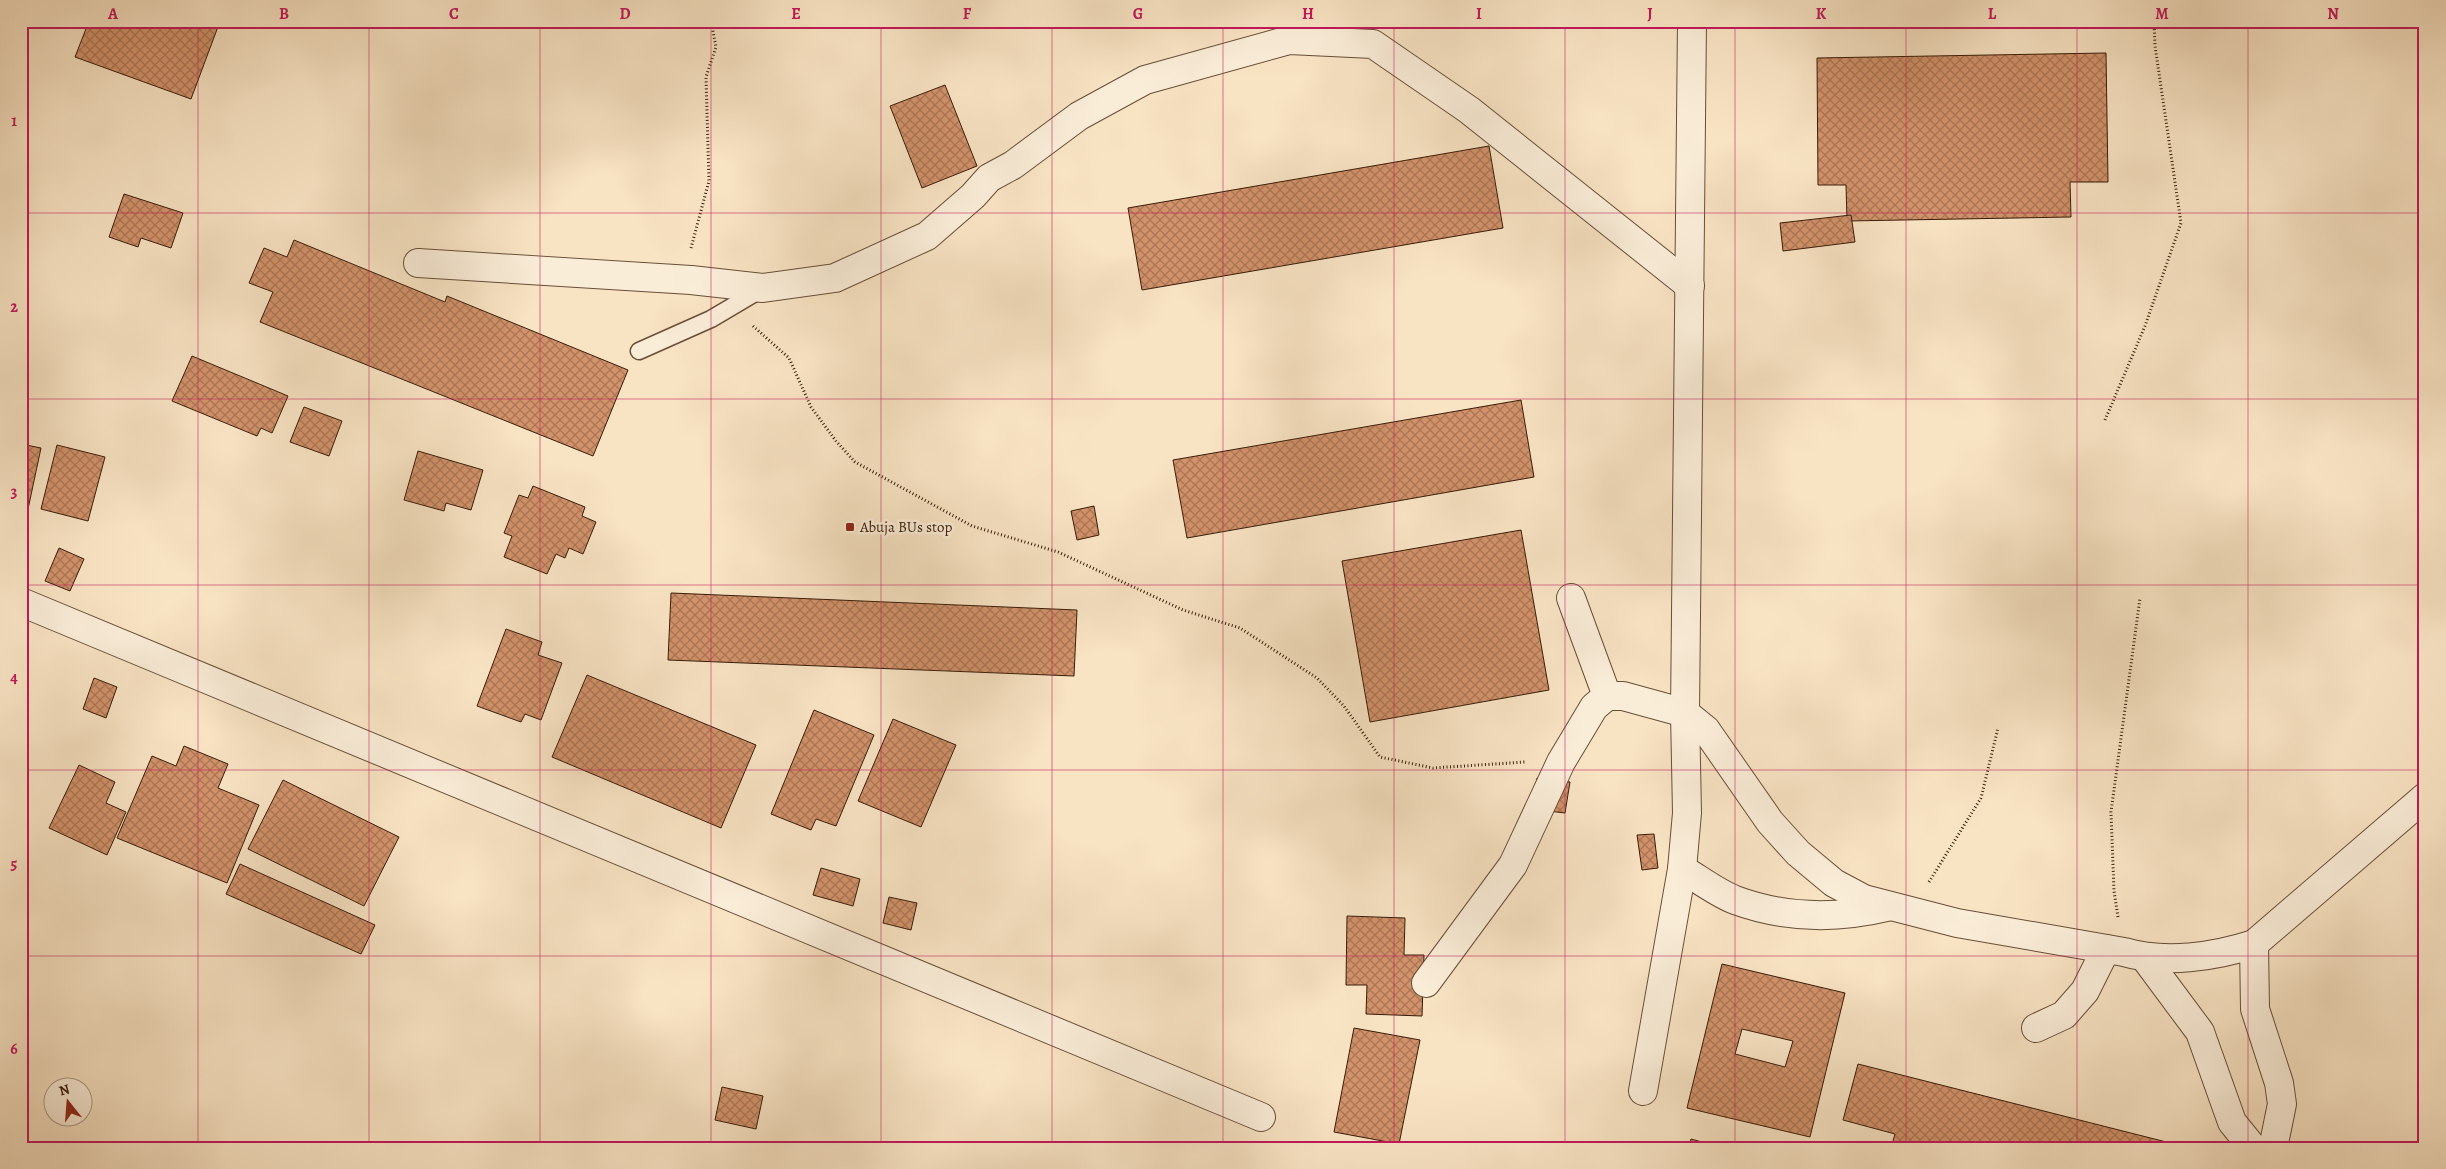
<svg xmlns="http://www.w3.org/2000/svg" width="2446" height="1169" viewBox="0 0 2446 1169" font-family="Alegreya,serif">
<defs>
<pattern id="building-cross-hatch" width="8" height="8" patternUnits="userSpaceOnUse" patternTransform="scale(1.25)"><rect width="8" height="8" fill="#d2926a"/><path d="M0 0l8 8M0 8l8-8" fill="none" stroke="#ab7655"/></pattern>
</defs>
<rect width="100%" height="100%" fill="#f8e3c3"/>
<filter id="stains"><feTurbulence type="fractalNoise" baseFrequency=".004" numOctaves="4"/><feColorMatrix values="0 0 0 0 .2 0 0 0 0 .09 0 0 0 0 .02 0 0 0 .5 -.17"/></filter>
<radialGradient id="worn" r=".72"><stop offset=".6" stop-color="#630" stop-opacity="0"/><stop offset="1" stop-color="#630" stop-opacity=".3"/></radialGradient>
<!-- building -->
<g fill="url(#building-cross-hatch)" stroke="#381c08" fill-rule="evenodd">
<path d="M89,21H212L219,24L191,99L75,57Z"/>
<path d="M2106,53L2108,182H2070L2071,217L1847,221L1846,185H1818L1817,58Z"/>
<path d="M945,85L977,166L922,188L890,106Z"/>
<path d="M1489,146L1503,228L1142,290L1128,208Z"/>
<path d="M124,194L183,213L171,248L141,238L138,247L109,237Z"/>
<path d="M1851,215L1855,242L1783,251L1780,223Z"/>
<path d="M294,240L445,302L447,296L628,370L593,456L260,322L273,292L249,283L264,248L287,257Z"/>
<path d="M192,356L288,396L272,433L261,428L257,436L172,401Z"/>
<path d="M1521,400L1534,477L1187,538L1173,460Z"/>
<path d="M304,407L342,421L329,456L290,442Z"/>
<path d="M21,444L41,448L24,528H21Z"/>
<path d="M57,445L105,457L88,521L41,509Z"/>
<path d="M418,451L483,470L471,510L446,503L444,511L404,500Z"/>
<path d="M533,486L585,507L582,516L596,522L583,554L569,548L565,558L556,554L547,574L504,557L512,536L504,533L519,495L528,498Z"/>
<path d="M1094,506L1099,535L1077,540L1071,511Z"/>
<path d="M1521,530L1549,690L1370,722L1342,561Z"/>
<path d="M59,548L84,559L70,591L45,581Z"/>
<path d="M671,593L1077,610L1074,676L668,660Z"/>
<path d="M506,629L542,642L538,655L562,663L541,720L525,714L521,722L477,706Z"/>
<path d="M587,675L756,745L721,828L552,757Z"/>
<path d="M94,678L117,687L106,718L83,709Z"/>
<path d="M814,710L874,735L836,826L816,819L811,830L771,814Z"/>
<path d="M893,719L956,745L921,827L858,801Z"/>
<path d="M184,746L228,764L218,788L259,805L227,883L117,838L152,756L176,766Z"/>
<path d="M79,765L115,782L106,803L126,812L107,855L49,828Z"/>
<path d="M1537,778L1570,782L1565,813L1532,809Z"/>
<path d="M283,780L399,837L364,906L248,849Z"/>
<path d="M1654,834L1658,868L1642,870L1637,835Z"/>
<path d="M240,864L375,925L361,954L226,894Z"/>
<path d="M821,868L860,879L853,906L813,895Z"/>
<path d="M889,897L917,903L911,930L883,923Z"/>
<path d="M1347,916L1405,918L1404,955H1424L1422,1016L1366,1014L1367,985H1346Z"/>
<path d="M1722,964L1845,993L1810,1137L1687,1108ZM1742,1029L1793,1041L1785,1067L1735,1054Z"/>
<path d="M1354,1028L1420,1040L1399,1144L1334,1132Z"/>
<path d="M1858,1064L2190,1148H1891L1895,1134L1843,1120Z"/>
<path d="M722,1087L763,1096L756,1129L715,1120Z"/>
<path d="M1691,1139L1724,1148H1689Z"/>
</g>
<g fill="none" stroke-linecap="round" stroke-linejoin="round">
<defs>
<path id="lane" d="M639,351L711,319L762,289"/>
<g id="street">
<path d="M418,263L691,280L763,288L835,278L927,236L973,196L989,178L1013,165L1079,116L1145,80L1289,40L1373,44L1469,110L1690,286"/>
<path d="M1571,598L1607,696"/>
<path d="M21,602L1261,1117"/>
<path d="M1682,869C1699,879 1717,893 1735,900C1784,918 1837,919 1887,907"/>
<path d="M2254,944L2255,1009L2279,1083L2282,1104L2273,1148"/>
<path d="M2145,958L2200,1032L2232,1122L2253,1148"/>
<path d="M1426,983L1513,865L1561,762L1594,707L1607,696H1623L1685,713L1706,730L1770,822L1798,853L1834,883L1864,899L1957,923L2124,952C2165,964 2214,957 2254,944L2425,797"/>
<path d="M2036,1028L2064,1015L2085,991L2106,949"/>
<path d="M1643,1091L1682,869L1687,813L1685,713L1692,21"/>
</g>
</defs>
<!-- lane casing -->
<use href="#lane" stroke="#684e37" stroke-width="19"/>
<!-- street casing -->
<use href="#street" stroke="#684e37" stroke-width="30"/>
<!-- path -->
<g stroke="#381c08" stroke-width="3" stroke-dasharray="1 2.5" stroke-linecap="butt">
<path d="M691,248L709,181L706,77L716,47L711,21"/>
<path d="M753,326L789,358L811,407L836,441L855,462L972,526L1058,552L1183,610L1240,628L1317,678L1344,706L1380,757L1433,768L1525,762"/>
<path d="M2105,420L2145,326L2181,223L2155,46L2154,21"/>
<path d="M1929,882L1981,798L1998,728"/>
<path d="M2118,917L2114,891L2111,812L2140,598"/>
</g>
<!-- lane -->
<use href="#lane" stroke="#faedd8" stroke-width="16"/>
<!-- street -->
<use href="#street" stroke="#faedd8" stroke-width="28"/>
</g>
<!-- grid -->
<path fill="none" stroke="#c2185b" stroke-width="1" stroke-opacity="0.55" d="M198,21V1148M369,21V1148M540,21V1148M711,21V1148M881,21V1148M1052,21V1148M1223,21V1148M1394,21V1148M1565,21V1148M1735,21V1148M1906,21V1148M2077,21V1148M2248,21V1148M21,213H2425M21,399H2425M21,585H2425M21,770H2425M21,956H2425"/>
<!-- markers -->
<rect fill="#8f2418" stroke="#faedd8" stroke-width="2" x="845" y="522" width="10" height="10" rx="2.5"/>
<g text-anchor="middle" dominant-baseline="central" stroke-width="5" stroke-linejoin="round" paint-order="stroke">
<!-- poi labels -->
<g font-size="15" fill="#381c08" stroke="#faedd8" text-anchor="start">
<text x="860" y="527">Abuja BUs stop</text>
</g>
</g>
<!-- margin -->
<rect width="2446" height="1169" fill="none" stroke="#f8e3c3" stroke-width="55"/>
<!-- north arrow -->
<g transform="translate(68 1102) rotate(343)"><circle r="24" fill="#faedd8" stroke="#ac9985"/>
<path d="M0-4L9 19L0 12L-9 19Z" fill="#8f2418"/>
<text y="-8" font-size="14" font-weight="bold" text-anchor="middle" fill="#381c08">N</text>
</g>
<rect x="28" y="28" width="2390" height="1114" fill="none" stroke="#c2185b" stroke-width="2"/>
<g font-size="16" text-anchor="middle" font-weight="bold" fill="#c2185b">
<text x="113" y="19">A</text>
<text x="284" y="19">B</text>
<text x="454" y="19">C</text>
<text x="625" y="19">D</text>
<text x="796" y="19">E</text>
<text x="967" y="19">F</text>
<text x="1138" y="19">G</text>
<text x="1308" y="19">H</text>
<text x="1479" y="19">I</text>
<text x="1650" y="19">J</text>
<text x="1821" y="19">K</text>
<text x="1992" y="19">L</text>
<text x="2162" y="19">M</text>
<text x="2333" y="19">N</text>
<text x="14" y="126">1</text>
<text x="14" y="312">2</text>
<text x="14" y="497">3</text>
<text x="14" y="683">4</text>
<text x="14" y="869">5</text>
<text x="14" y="1054">6</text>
</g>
<rect width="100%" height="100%" filter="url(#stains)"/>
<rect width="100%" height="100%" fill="url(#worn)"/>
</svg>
